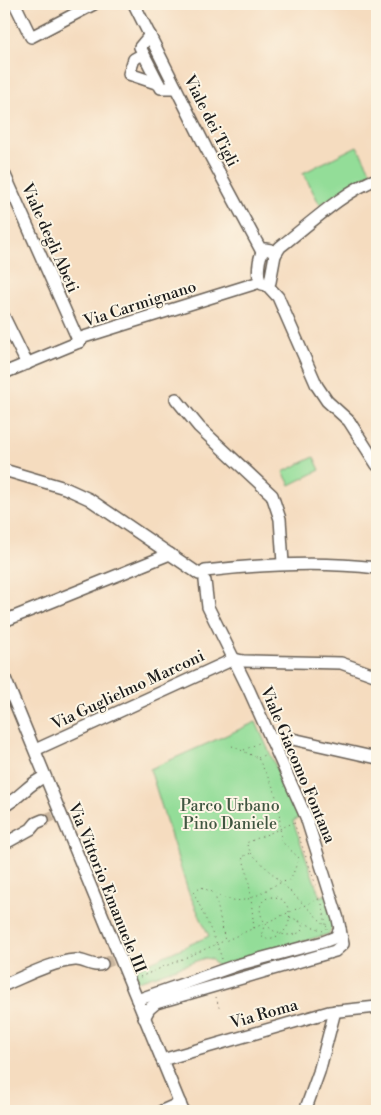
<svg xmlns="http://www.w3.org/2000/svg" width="381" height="1115" viewBox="0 0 381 1115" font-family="'Libre Bodoni',serif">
<rect width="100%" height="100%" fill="#fcf5e5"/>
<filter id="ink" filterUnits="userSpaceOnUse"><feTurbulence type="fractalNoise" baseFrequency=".02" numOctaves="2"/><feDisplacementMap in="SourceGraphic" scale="10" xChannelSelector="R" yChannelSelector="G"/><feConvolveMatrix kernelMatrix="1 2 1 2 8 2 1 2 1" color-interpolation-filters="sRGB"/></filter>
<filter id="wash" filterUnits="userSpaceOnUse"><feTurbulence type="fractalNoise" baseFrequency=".0096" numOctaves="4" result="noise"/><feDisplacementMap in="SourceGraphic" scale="20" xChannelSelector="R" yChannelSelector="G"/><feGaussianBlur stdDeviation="1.12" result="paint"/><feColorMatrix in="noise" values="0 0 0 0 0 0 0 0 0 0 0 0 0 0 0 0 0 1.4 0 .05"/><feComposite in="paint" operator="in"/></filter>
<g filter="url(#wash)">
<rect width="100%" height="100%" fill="#f5dcbf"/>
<!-- green -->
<g fill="#93dd98" stroke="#587c5a">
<path d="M357,146L371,172L320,205L303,173Z"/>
<path d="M314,457L320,470L290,485L283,472Z"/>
<path d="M256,722L299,818L293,821L320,897L326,894L333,925L329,934L217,966L211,959L205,958L133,983L128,972L209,936L188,891L150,769Z"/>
</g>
</g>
<g filter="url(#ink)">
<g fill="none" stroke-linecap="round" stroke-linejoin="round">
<!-- minor-tunnel -->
<g stroke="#cab69e" stroke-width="11" stroke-dasharray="11 5.5" stroke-linecap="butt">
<path d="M43,820L55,815"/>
<path d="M102,964L115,959"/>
</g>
<defs>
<g id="minor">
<path d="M15,4L31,37L94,4"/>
<path d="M134,4L206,148L262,252"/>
<path d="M150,35L140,47L161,88H176"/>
<path d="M143,54L134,59L129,74L159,84"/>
<path d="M4,173L79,342"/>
<path d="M265,249L271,250L275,255L270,282L267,285L262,284C256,277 258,255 265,249Z"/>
<path d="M275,255L280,247C306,227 347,189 377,179"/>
<path d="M267,285L278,297L317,386L327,401L349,421L377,465"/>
<path d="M4,317L27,364"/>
<path d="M4,373L79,342L84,337L260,282"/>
<path d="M176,399L199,427L272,495L280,519L283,563"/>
<path d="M4,470L65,488L89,499L199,574"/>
<path d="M205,571C263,564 319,561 377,568"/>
<path d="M4,621L170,554"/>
<path d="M234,659L243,661L341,663L377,676"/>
<path d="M4,676L183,1111"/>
<path d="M271,740L288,738L377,758"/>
<path d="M35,750L234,659"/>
<path d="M4,806C20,798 28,784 44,777"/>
<path d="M4,844L31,829L36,823L43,820"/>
<path d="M4,985C26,976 51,962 75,960C84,959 93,968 102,964"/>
<path d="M137,1000L237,965L323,942L336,937L340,929"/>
<path d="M144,1018L149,1009L156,1003L335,951L343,944L338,919L306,817L249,690L208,607L205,581"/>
<path d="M162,1060L329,1012L377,1007"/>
<path d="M162,1111L180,1103"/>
<path d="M305,1111L319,1072L335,1011"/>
</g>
</defs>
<!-- minor casing -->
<use href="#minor" stroke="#685f55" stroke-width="14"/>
<!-- path -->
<g stroke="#685f55" stroke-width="1" stroke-dasharray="1 4" stroke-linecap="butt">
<path d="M232,746L258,758L274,789L279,808L281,841L299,858L291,879C285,882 277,883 272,887C249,900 241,906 215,894L225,941L254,928C251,904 251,880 242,857L251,853L246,843C263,836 280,829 297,821"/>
<path d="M244,750L261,742"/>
<path d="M258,758L266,754"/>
<path d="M294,823L317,888"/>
<path d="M251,853L327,927"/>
<path d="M322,904L327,929"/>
<path d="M290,917L323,931"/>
<path d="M265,923L261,936L265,939C300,937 293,895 272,897C245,900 268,947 301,932L303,927L298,920"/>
<path d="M254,928L321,898"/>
<path d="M222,959L217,944L224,941"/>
<path d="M140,977L217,944L194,893L201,887L214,893"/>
<path d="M216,997L220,1011"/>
</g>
<!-- minor -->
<use href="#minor" stroke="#fff" stroke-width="11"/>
</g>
</g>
<g text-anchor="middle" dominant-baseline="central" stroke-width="4" stroke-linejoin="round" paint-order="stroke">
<!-- street labels -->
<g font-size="16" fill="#1c1c1c" stroke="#fcf5e5">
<text transform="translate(211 121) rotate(63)">Viale dei Tigli</text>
<text transform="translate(50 238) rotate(66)">Viale degli Abeti</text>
<text transform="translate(140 304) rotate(-18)">Via Carmignano</text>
<text transform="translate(128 690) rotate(-25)">Via Guglielmo Marconi</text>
<text transform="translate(298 765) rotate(67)">Viale Giacomo Fontana</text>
<text transform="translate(107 888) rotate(68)">Via Vittorio Emanuele III</text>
<text transform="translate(264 1014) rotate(-16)">Via Roma</text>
</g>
<!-- park labels -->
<g font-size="16" fill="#405641" stroke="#fcf5e5">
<text x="230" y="806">Parco Urbano<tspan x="230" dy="18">Pino Daniele</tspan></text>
</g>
</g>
<!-- margin -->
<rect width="381" height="1115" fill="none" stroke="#fcf5e5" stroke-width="20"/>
</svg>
